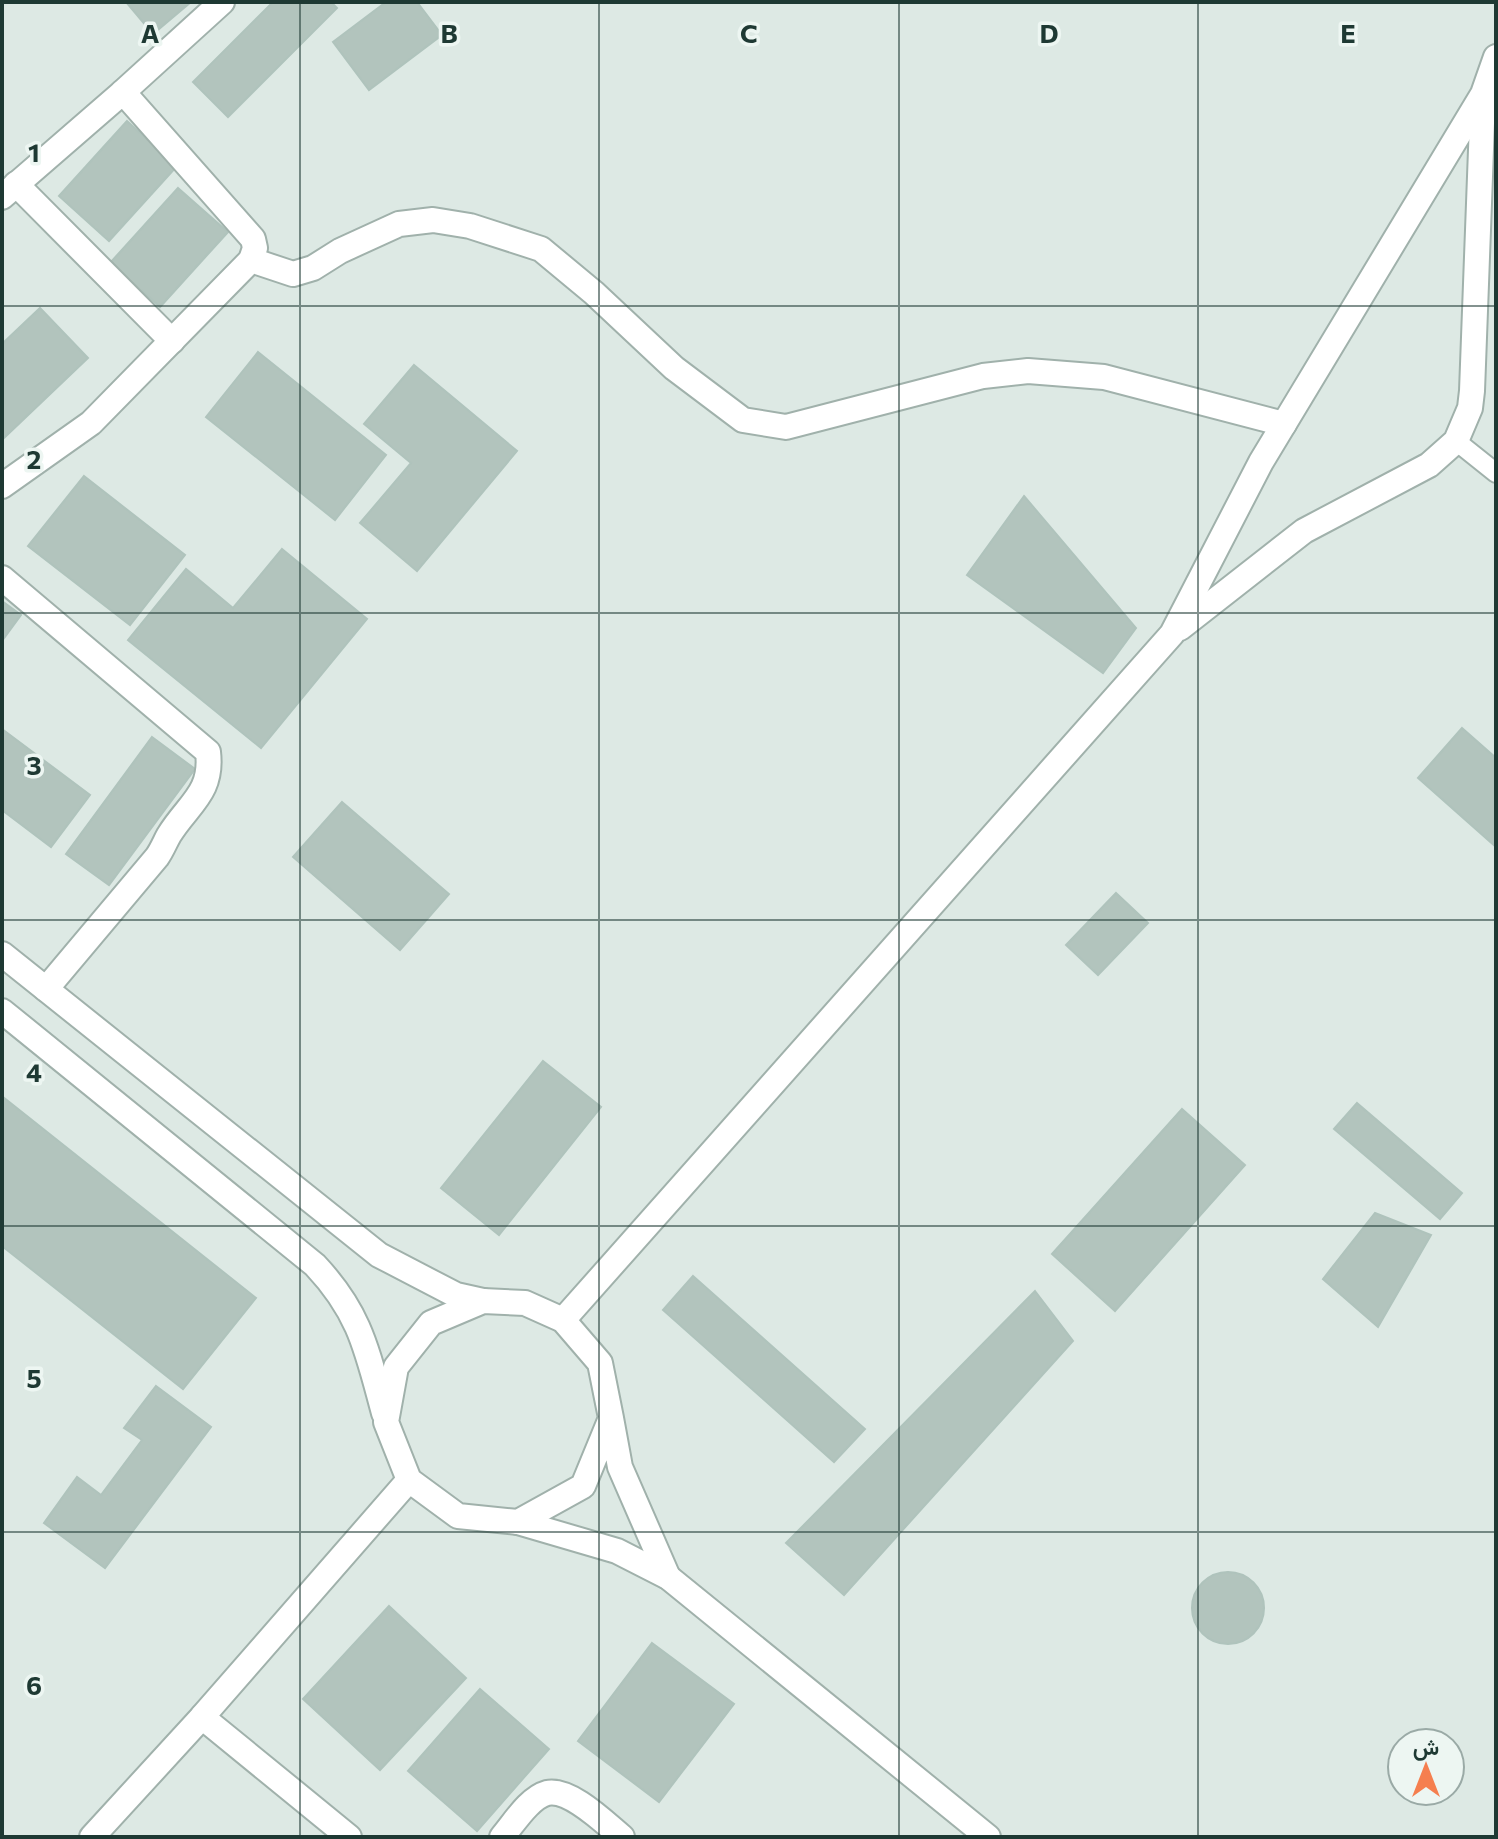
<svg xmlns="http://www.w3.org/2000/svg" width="1498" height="1839" viewBox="0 0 1498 1839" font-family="Commissioner,Vazirmatn,sans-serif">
<rect width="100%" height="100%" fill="#dde9e4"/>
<!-- building -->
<g fill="#b2c4bd" stroke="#afc3bc" stroke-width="2">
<path d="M126,2H191L153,34Z"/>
<path d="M273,2H331L337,8L228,117L193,82Z"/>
<path d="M386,2H417L442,35L369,90L333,42Z"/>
<path d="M127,121L177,166L109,241L59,196Z"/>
<path d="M178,188L228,232L160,307L110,263Z"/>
<path d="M40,308L88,358L2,440V344Z"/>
<path d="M258,352L386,455L335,520L206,417Z"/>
<path d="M414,365L517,451L417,571L360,523L411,463L364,424Z"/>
<path d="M84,476L185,555L130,625L28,546Z"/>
<path d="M1024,496L1136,628L1103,673L967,575Z"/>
<path d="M282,549L367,619L261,748L128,640L186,569L233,608Z"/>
<path d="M2,601L21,615L2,641Z"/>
<path d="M1462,728L1496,758V847L1418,778Z"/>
<path d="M2,729L90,795L51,847L2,810Z"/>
<path d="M152,737L195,769L109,885L66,854Z"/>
<path d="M342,802L449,894L400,950L293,857Z"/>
<path d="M1116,893L1148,923L1098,975L1066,945Z"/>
<path d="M543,1061L601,1107L499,1235L441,1188Z"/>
<path d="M3,1097L256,1298L183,1389L2,1246Z"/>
<path d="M1357,1103L1462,1193L1440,1219L1334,1129Z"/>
<path d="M1182,1109L1245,1165L1115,1311L1052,1254Z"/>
<path d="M1375,1213L1431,1235L1378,1327L1323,1279Z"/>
<path d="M693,1276L865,1429L834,1462L663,1310Z"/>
<path d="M1035,1291L1073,1341L844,1595L786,1543Z"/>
<path d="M156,1386L211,1427L105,1568L44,1523L77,1477L101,1495L142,1440L124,1428Z"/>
<circle cx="1228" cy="1608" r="36"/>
<path d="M389,1606L466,1678L380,1770L303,1699Z"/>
<path d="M652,1643L734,1704L659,1802L578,1741Z"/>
<path d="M480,1689L549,1749L477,1831L408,1771Z"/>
</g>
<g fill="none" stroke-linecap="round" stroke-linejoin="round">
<defs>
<path id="service" d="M1456,441L1496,473"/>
<g id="minor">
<path d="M123,92L222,2"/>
<path d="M16,184L172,341"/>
<path d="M2,197L123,92L253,239L255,248L251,260L91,423L2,486"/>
<path d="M251,260L293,274L313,268L340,251L399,224L433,220L470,226L541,249L594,293L674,368L743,420L786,427L983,376L1028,371L1104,377L1284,424"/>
<path d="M2,578L208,752C213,793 188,804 169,835C165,842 162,850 157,857L46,989"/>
<path d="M1180,628L1304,531L1429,465L1456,441L1470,408L1472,391L1483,96"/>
<path d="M2,954L379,1255L456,1295L483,1301"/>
<path d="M2,1011L315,1265C361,1314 367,1351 384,1413"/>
<path d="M563,1320L1172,634L1261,462L1483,94L1496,57"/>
<path d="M611,1418L583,1486L518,1522L458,1516L409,1480L386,1422L396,1367L431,1323L483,1301L525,1303L563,1320L600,1363L611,1418L620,1467L668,1577"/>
<path d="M518,1522L617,1551L668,1577L988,1837"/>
<path d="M202,1717L349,1837"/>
<path d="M92,1837L202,1717L409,1480"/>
<path d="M502,1837C514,1823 529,1798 547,1793C570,1788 605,1823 622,1837"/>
</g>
</defs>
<!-- service casing -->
<use href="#service" stroke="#a0b1ab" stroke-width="22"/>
<!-- minor casing -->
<use href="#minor" stroke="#a0b1ab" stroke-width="28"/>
<!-- service -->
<use href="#service" stroke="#fff" stroke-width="18"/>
<!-- minor -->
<use href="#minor" stroke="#fff" stroke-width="24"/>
</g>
<!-- grid -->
<path fill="none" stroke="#1e3933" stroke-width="2" stroke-opacity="0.55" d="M300,2V1837M599,2V1837M899,2V1837M1198,2V1837M2,306H1496M2,613H1496M2,920H1496M2,1226H1496M2,1532H1496"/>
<g font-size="26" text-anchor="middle" font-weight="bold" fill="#1e3933" stroke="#edf6f2" stroke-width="7" stroke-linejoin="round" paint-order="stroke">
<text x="150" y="43">A</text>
<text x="449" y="43">B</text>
<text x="749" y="43">C</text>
<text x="1049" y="43">D</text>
<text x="1348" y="43">E</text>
<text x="34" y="162">1</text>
<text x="34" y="469">2</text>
<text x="34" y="775">3</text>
<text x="34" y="1082">4</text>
<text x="34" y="1388">5</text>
<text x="34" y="1695">6</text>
</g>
<!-- border -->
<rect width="1498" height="1839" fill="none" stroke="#1e3933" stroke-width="8"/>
<!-- north arrow -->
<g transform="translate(1426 1767)"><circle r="38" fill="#edf6f2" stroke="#9aaaa6" stroke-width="2"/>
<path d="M0-6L14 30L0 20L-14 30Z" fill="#f57f4f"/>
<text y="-12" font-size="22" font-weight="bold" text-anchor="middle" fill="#1e3933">ش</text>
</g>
</svg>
